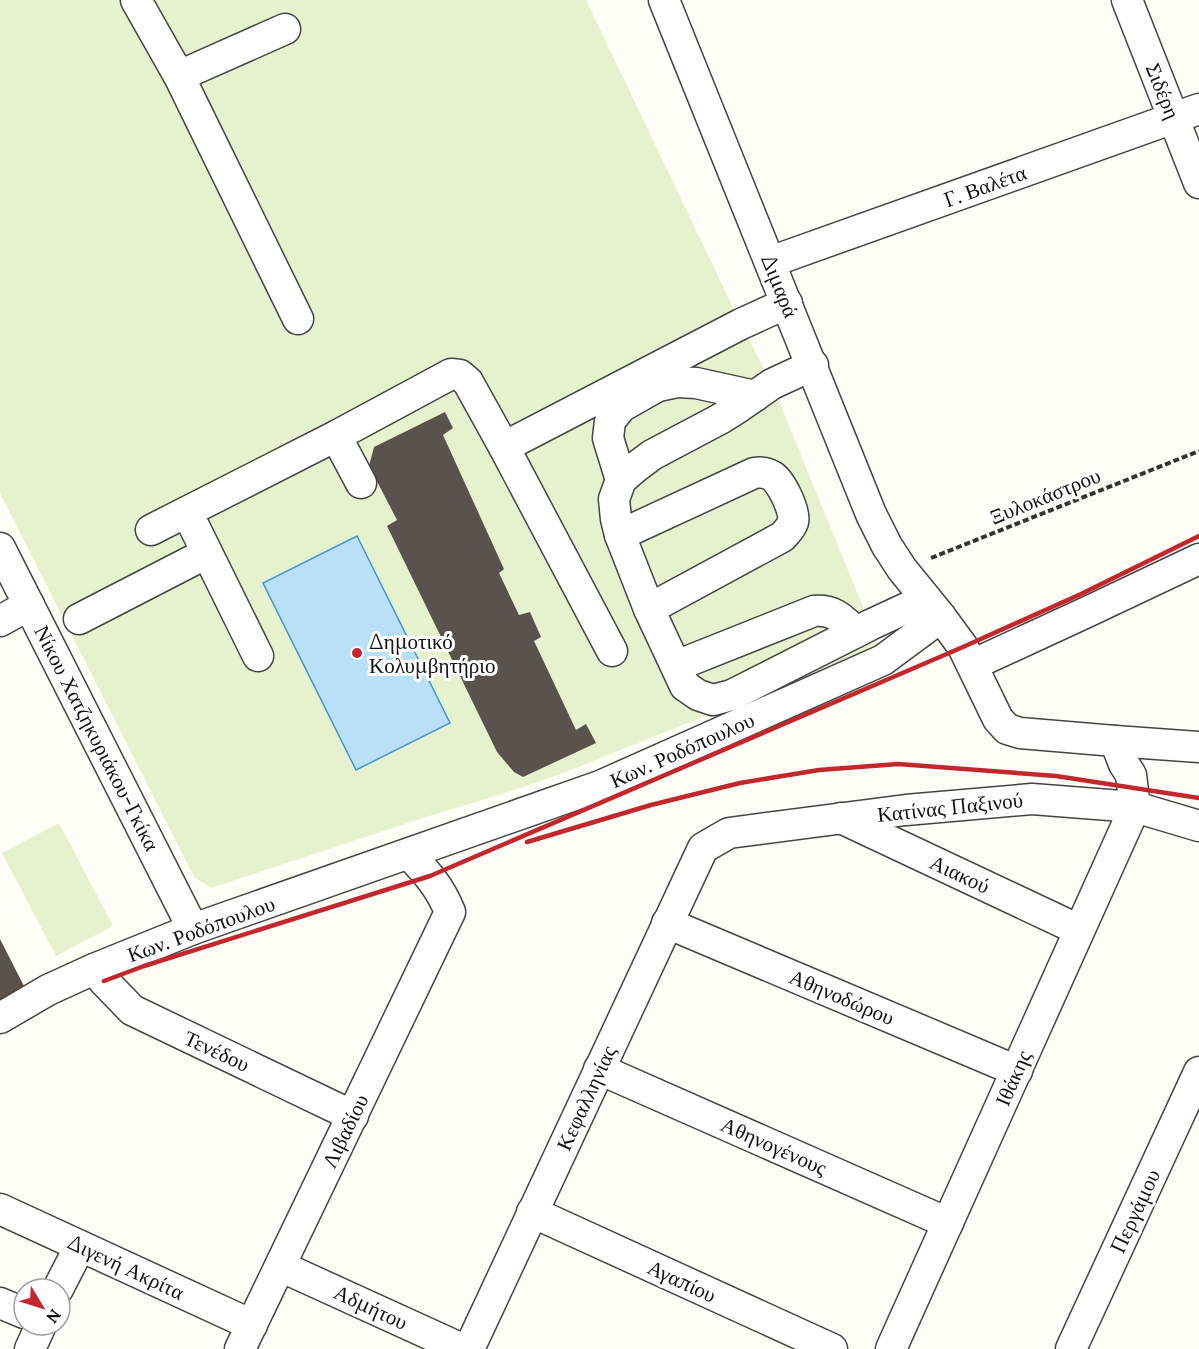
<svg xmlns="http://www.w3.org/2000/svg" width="1199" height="1349" viewBox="0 0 1199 1349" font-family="Lora,serif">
<rect width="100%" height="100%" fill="#fffdf5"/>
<!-- pitch -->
<g fill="#e6f2cf">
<path d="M0,0H586L741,324L772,384L879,646L561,774L502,794L423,818L211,888L194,877L0,493Z"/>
<path d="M59,823L113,926L56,956L2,853Z"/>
</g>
<!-- water -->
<path fill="#b9e0f7" stroke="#3f96cf" stroke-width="1.5" d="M357,536L450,723L356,770L263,583Z"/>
<!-- building -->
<g fill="#5a524d">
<path d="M445,412L453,428L443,435L504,569L499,573L519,615L530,612L541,637L534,641L576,730L586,724L596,743L523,777L514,772L497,752L387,526L397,520L369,466L374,447Z"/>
<path d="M0,939L26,990L0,1004Z"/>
</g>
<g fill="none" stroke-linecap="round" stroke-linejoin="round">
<defs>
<g id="minor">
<path d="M136,0L179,76L298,319"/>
<path d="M664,0L871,514L887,546L902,569L941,617L963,647L998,719L1007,729L1020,733L1115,741L1124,764L1131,775L1135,807L891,1349"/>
<path d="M1127,0L1199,183"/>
<path d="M179,76L285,29"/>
<path d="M770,262L1199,109"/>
<path d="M813,365L772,384L739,407L720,419L652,455L636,467L621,480L614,499L616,519L620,535L649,609L685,686L698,695L713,700L732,695L870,625L926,599"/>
<path d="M336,436L361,483"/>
<path d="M504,447L612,651"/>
<path d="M621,480L608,438L610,421L621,407L658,386L677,382L696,383L755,396"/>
<path d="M187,512L258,656"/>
<path d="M151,530L336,436L451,374L460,375L468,382L504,447L741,324L787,303"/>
<path d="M620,535L754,473C761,472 766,472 772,476C781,481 796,512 793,522C791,528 786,533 782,537L649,609"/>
<path d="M0,548L193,929"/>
<path d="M79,619L207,553"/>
<path d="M0,621L29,605"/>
<path d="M972,665L1087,612L1199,559"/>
<path d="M676,666L814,611C834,609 842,619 856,632"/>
<path d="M1115,741L1199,747"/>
<path d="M841,818L1079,930"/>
<path d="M667,923L1017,1071"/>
<path d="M94,969L104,981L132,1010L353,1116"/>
<path d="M0,1018L48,990L94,969L193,929L600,786L883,660L941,617"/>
<path d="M599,1069L948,1223"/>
<path d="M0,1209L252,1325"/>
<path d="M532,1212L832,1349"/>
<path d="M280,1266L462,1349"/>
<path d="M58,1289L80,1246"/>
<path d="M0,1303L24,1313"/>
<path d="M30,1349L41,1325"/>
<path d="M240,1349L450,912C440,887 427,873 409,854"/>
<path d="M469,1349L703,848L729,833L906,810L1032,799L1135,807L1199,826"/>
<path d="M1071,1349L1199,1072"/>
</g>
</defs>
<!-- minor casing -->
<use href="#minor" stroke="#444" stroke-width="33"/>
<!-- path -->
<path stroke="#333" stroke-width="4" stroke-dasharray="6 3" stroke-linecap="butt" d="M931,558L1199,451"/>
<!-- minor -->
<use href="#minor" stroke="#fff" stroke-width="30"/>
<!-- rail -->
<g stroke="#c4262e" stroke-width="4.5">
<path d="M527,842L651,805L740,783L819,770L898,764L1056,776L1199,798"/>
<path d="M104,981L144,966L430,876L963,647L1081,594L1199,536"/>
</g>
</g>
<!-- markers -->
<circle fill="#c4262e" stroke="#fff" stroke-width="2" cx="357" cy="653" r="6"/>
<g text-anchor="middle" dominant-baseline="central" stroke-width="6" stroke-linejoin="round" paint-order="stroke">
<!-- street labels -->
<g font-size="21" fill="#111" stroke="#fff">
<text transform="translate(1163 91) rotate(68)">Σιδέρη</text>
<text transform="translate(985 186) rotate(-20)">Γ. Βαλέτα</text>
<text transform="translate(780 286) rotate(68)">Διμαρά</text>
<text transform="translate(1045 496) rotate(-22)">Ξυλοκάστρου</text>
<text transform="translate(97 738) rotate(63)">Νίκου Χατζηκυριάκου-Γκίκα</text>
<text transform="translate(682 750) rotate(-24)">Κων. Ροδόπουλου</text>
<text transform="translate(950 807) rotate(-6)">Κατίνας Παξινού</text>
<text transform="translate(960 874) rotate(25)">Αιακού</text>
<text transform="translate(201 929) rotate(-20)">Κων. Ροδόπουλου</text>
<text transform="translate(842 997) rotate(23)">Αθηνοδώρου</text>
<text transform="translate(217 1051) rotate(25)">Τενέδου</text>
<text transform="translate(1013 1078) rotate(-66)">Ιθάκης</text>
<text transform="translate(586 1098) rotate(-65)">Κεφαλληνίας</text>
<text transform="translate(345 1131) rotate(-64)">Λιβαδίου</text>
<text transform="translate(774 1146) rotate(24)">Αθηνογένους</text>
<text transform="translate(1135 1211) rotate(-65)">Περγάμου</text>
<text transform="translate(126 1267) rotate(25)">Διγενή Ακρίτα</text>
<text transform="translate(682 1281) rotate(25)">Αγαπίου</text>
<text transform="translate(371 1307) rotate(25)">Αδμήτου</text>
</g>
<!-- poi labels -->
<g font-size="21" fill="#111" stroke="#fff" text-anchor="start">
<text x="369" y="641">Δημοτικό<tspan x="369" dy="24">Κολυμβητήριο</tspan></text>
</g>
</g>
<!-- north arrow -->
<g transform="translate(42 1307) rotate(128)"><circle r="28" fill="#ffffff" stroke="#a0a0a0" stroke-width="1.5"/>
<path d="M0-4.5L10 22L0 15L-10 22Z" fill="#c4262e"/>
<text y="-9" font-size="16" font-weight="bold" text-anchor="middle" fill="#111111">N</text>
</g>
</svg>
